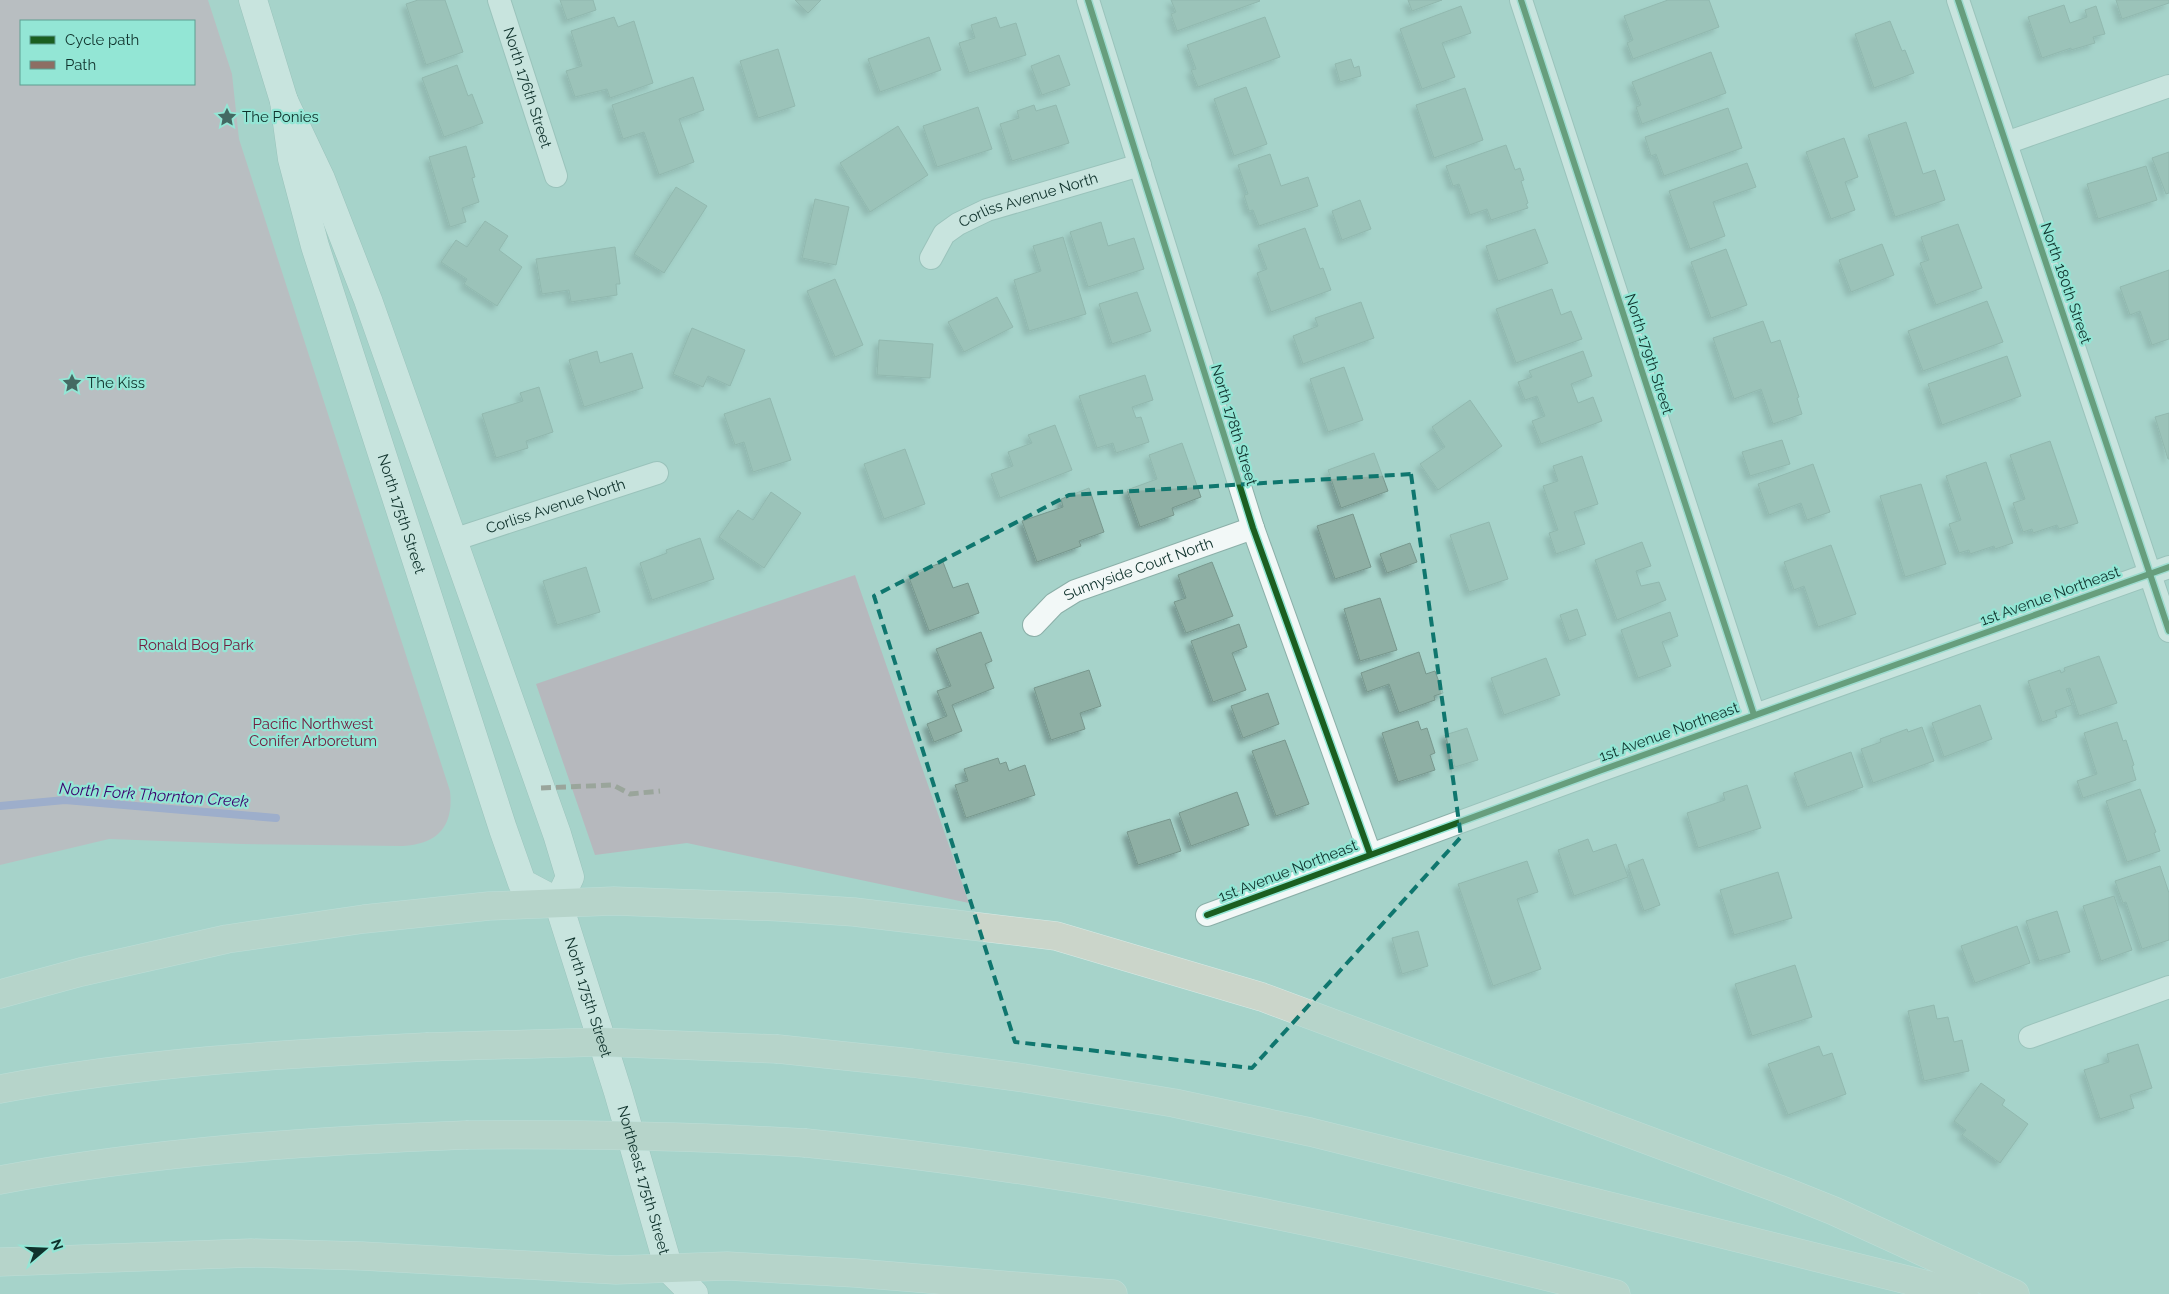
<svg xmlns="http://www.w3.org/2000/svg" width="2169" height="1294" viewBox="0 0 2169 1294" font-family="Raleway,sans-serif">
<defs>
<filter id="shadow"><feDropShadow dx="-4.5" dy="4.5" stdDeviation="2.5" flood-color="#0004"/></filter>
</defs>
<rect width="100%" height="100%" fill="#a6d3ca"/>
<!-- green -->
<path fill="#cfa5b6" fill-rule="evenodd" d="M0,0H208L232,74L239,139L450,791C454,826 438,844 403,846L242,844L109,839L0,865ZM21,21H194V84H21Z"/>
<!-- forest -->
<path fill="#cb97ad" d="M855,575L969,903L687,843L595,855L536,684Z"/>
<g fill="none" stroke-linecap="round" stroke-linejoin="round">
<!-- stream -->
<path stroke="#9280cc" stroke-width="8" d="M0,806L65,800L276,818"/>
</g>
<!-- building -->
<g fill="#8eafa4" stroke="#78988e" filter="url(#shadow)">
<path d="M418,0H445L463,52L426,65L406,4Z"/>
<path d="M560,0H593L596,10L567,20Z"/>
<path d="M795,0H821L808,13Z"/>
<path d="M1171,0H1259L1260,1L1177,31L1171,14L1176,12Z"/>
<path d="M1408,0H1442L1412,11Z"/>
<path d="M1668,0H1709L1719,27L1633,59L1627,43L1633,40L1624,16Z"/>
<path d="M2116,0H2169V3L2122,19Z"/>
<path d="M2064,5L2070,23L2087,17L2085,10L2096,6L2105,34L2093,37L2095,43L2071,50V48L2042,58L2028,17Z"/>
<path d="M1461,6L1471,33L1442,43L1455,77L1422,89L1400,29Z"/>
<path d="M614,17L618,27L634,21L653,83L610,98L607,89L575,97L566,71L582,66L571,31Z"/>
<path d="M996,17L1000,28L1016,23L1026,55L969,73L959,43L975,38L971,25Z"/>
<path d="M1265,17L1280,57L1198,87L1191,70L1196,69L1187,45Z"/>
<path d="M1890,21L1902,51L1905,50L1914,73L1874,88L1855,34Z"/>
<path d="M929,37L941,70L880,92L868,59Z"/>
<path d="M778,49L795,106L758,118L740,61Z"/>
<path d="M1711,52L1726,93L1642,124L1636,107L1641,105L1632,82Z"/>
<path d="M1059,55L1070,85L1042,95L1031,66Z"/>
<path d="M1351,59L1354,68L1359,66L1361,76L1340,82L1335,64Z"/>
<path d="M457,65L468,96L472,94L483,123L444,137L422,78Z"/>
<path d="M693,77L704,110L679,119L694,162L659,175L644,132L623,139L612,105Z"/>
<path d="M1246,87L1267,144L1234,156L1214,99Z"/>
<path d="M1465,88L1483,140L1434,158L1416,105Z"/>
<path d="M1034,105L1036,111L1056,105L1069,143L1012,161L1000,124L1019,118L1017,111Z"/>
<path d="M978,107L992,149L937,167L923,126Z"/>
<path d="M1728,108L1742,148L1664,176L1656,154L1651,156L1645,137Z"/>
<path d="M1906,122L1923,174L1935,170L1945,200L1895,217L1868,135Z"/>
<path d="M898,126L928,175L870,212L840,163Z"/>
<path d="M1844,138L1858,177L1845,182L1855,210L1831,219L1806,152Z"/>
<path d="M1506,145L1515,170L1520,168L1524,180L1521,181L1528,203L1526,204L1528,208L1491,220L1487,209L1470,215L1459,184L1453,186L1446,166Z"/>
<path d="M466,146L475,177L472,178L479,202L462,208L466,222L450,227L429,157Z"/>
<path d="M2169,152V193L2166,194L2152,158Z"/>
<path d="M1270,154L1281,186L1308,177L1318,206L1259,226L1253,210L1249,211L1244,195L1248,194L1238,165Z"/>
<path d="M1747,163L1756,187L1713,202L1725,236L1690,249L1669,191Z"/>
<path d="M2146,166L2157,200L2098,219L2087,184Z"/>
<path d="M676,187L707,206L664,273L634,254Z"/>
<path d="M815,199L849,207L836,265L802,258Z"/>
<path d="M1360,200L1371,229L1342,240L1332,211Z"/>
<path d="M485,221L508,236L499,250L522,267L497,306L464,284L467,279L441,262L456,240L467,247Z"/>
<path d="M1101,222L1108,246L1134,238L1144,269L1088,287L1070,232Z"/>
<path d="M1958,224L1982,288L1936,305L1920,263L1929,260L1921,237Z"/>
<path d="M1305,228L1320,269L1323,268L1331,290L1271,312L1257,273L1267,269L1258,245Z"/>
<path d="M1535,229L1548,263L1498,281L1486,246Z"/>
<path d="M1063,237L1086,314L1029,331L1014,280L1041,271L1033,246Z"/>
<path d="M1882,244L1894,275L1851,292L1839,260Z"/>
<path d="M615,247L620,284H616L617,295L571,302L569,290L542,294L536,259Z"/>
<path d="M1726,249L1747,305L1711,318L1691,262Z"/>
<path d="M2169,270V339L2152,345L2140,311L2130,315L2120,287Z"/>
<path d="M835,279L863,345L835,357L807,291Z"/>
<path d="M1552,289L1561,315L1571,311L1582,339L1516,363L1496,309Z"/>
<path d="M1137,292L1151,331L1112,344L1099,304Z"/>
<path d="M997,297L1013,327L964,352L948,322Z"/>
<path d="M1987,301L2003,342L1923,371L1908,331Z"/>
<path d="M1361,302L1374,338L1303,364L1293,336L1318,326L1315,318Z"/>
<path d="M1763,321L1771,343L1780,340L1799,397L1797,398L1802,414L1773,424L1761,389L1734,399L1713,338Z"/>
<path d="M692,328L745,350L730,386L708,376L703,387L673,374Z"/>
<path d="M879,340L933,344L930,378L877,375Z"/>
<path d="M597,351L600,363L632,353L643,388L584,407L569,360Z"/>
<path d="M1583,351L1592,376L1571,384L1578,403L1593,397L1602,421L1541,444L1532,421L1545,416L1537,396L1525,400L1518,382L1532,377L1529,371Z"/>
<path d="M2007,356L2021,396L1942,425L1928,384Z"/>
<path d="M1344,367L1363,420L1328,432L1310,379Z"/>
<path d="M1145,375L1153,400L1132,407L1136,418L1141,417L1149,442L1116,453L1113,443L1097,448L1079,396Z"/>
<path d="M539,387L553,432L526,441L528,448L496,458L482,414L523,401L520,393Z"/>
<path d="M770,398L791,460L753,472L744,442L735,445L724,414Z"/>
<path d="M1470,400L1502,446L1438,490L1420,464L1445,447L1432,427Z"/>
<path d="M2169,413V459H2168L2155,417Z"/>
<path d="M1055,425L1072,470L1000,498L991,474L1013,466L1008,452L1032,443L1028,435Z"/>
<path d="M1782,440L1790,464L1750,476L1742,452Z"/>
<path d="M2050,441L2078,523L2059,529L2057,525L2033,533L2032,529L2023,532L2013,503L2025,499L2010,455Z"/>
<path d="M1182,443L1201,497L1172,508L1174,515L1140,527L1127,490L1157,479L1149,455Z"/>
<path d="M905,449L925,504L884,519L864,464Z"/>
<path d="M1374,453L1388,491L1341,508L1328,470Z"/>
<path d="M1582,456L1598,504L1574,512L1585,544L1556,554L1549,533L1558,530L1543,486L1558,481L1553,466Z"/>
<path d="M1986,462L2013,543L1995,549L1994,546L1970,554L1969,550L1959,553L1949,524L1961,520L1946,476Z"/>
<path d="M1813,464L1830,512L1807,520L1801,503L1769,515L1758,484Z"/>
<path d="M1921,484L1946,564L1905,577L1880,496Z"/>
<path d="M1089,488L1104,532L1079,541L1081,546L1037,562L1022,521L1063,507L1061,499Z"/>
<path d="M771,492L801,513L764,568L719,537L738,510L753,520Z"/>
<path d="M1353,514L1371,567L1335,579L1317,526Z"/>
<path d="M1489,522L1508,579L1469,592L1450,535Z"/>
<path d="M700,538L714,579L652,600L640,563L667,553L666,550Z"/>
<path d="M1642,542L1651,566L1636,571L1641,586L1659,582L1666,600L1617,620L1595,560Z"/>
<path d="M1410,543L1417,562L1387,573L1380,554Z"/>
<path d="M1831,545L1856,614L1818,627L1804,586L1794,590L1784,562Z"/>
<path d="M943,562L953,588L968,583L979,613L929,631L908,575Z"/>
<path d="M1212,562L1233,616L1186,633L1174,602L1186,598L1178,575Z"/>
<path d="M586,567L600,612L557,625L543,581Z"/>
<path d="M1380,598L1397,650L1360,661L1344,609Z"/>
<path d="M1577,609L1586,635L1569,641L1560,615Z"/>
<path d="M1670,612L1678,636L1662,642L1671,666L1638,678L1621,630Z"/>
<path d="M1239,624L1247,647L1232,653L1246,690L1213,702L1191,641Z"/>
<path d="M981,632L992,661L985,664L994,688L952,705L962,731L934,742L927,724L947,716L937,691L951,686L936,649Z"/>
<path d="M1419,652L1426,674L1435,671L1443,693L1434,696L1435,700L1399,713L1389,684L1367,692L1361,673Z"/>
<path d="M2099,656L2117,703L2079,716L2070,688L2066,689L2072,705L2055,711L2057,717L2042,722L2028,681L2060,670L2061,673L2065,671L2064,668Z"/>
<path d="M1546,658L1560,695L1504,715L1491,678Z"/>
<path d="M1089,670L1101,706L1080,713L1085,729L1051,740L1034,688Z"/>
<path d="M1268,693L1279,724L1243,738L1231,706Z"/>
<path d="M1980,705L1992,739L1944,757L1932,723Z"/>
<path d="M1418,721L1421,730L1427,728L1435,753L1430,755L1435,770L1398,782L1382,733Z"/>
<path d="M2117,722L2123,741L2126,740L2134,765L2132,766L2136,780L2083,798L2077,781L2097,774L2084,733Z"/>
<path d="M1922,727L1934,761L1873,783L1861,749L1881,742L1880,739L1907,729L1908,732Z"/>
<path d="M1467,728L1478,760L1455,767L1445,735Z"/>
<path d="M1285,740L1309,804L1276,816L1252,751Z"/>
<path d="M1851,752L1863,787L1807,807L1794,773Z"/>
<path d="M998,758L1000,764L1006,762L1009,771L1025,765L1035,795L966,818L955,785L968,781L964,769Z"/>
<path d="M1747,785L1761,828L1698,848L1687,813L1725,800L1723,793Z"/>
<path d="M2140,789L2156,832L2154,833L2160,851L2127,862L2106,801Z"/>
<path d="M1237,792L1249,825L1191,846L1179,813Z"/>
<path d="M1170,819L1181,851L1138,865L1127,832Z"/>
<path d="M1588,839L1593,852L1616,844L1628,877L1574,896L1558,850Z"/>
<path d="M1643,859L1660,905L1644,911L1628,865Z"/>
<path d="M1527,861L1538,892L1517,899L1541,969L1493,986L1458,884Z"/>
<path d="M2160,866L2169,893V940L2142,949L2126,902L2123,903L2115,881Z"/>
<path d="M1778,872L1792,918L1734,935L1720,890Z"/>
<path d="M2114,896L2132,950L2101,961L2083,906Z"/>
<path d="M2057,911L2070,952L2039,961L2026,921Z"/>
<path d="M2017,926L2030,963L1975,983L1961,946Z"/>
<path d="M1418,931L1428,966L1402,974L1392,938Z"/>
<path d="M1795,965L1812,1017L1752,1036L1735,984Z"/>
<path d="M1934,1005L1937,1019L1948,1017L1954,1042L1962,1040L1969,1071L1924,1081L1908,1011Z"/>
<path d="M2138,1044L2152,1088L2130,1095L2134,1108L2100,1119L2084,1070L2109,1062L2107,1054Z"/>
<path d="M1819,1046L1823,1056L1832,1053L1846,1094L1788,1115L1768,1064Z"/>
<path d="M1981,1083L2005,1100L2002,1105L2028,1124L2000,1163L1962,1135L1966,1130L1954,1121Z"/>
</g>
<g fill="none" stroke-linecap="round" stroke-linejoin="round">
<defs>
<g id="street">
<path id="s1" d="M499,0L556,176"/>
<path d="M1088,0L1253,528L1370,854"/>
<path d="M1521,0L1754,715"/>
<path d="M1958,0L2169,631"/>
<path d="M2006,143L2169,86"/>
<path id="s2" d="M931,258L944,234L958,224L987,210L1140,165"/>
<path id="s3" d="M453,540L657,473"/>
<path id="s4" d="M1034,625L1054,604L1075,591L1253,528"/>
<path d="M1207,915L1599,771L2169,567"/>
<path d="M2030,1037L2169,987"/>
</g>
<g id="secondary">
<path d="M253,0L284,101L321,179L368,300L557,834L570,877L558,902"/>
<path id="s5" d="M284,101L292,159L315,246L503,829L522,883L558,902L618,1092L669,1269L694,1294"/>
</g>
<g id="highway">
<path d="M0,994L81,972L227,939L364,919L489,906L614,901L780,907L854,912L1056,936L1262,997L1779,1189L1834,1211L2015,1294"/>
<path d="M778,1049L912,1063L1024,1078L1174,1103L1310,1132L1964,1294"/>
<path d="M0,1089C142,1062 281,1054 426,1047"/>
<path d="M806,1143C1080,1170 1350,1225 1616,1294"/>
<path d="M0,1180C154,1151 310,1141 466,1135"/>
<path d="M0,1262L251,1253L362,1256L616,1270L727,1266L855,1273L1113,1294"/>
</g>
</defs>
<!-- street casing -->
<use href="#street" stroke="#8bafa8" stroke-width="24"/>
<!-- secondary casing -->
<use href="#secondary" stroke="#8bafa8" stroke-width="29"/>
<!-- highway casing -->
<use href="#highway" stroke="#d7ebe7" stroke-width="29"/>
<!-- street -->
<use href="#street" stroke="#f2f8f7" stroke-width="22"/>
<!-- secondary -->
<use href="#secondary" stroke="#f2f8f7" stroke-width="28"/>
<!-- highway -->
<use href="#highway" stroke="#cbd5ca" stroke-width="28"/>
<defs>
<g id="highway-bridge">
<path d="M426,1047L600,1042L778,1049"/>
<path d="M466,1135C580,1134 692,1136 806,1143"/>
</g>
</defs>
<!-- highway-bridge casing -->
<use href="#highway-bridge" stroke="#d7ebe7" stroke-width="29" stroke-linecap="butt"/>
<!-- highway-bridge -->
<use href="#highway-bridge" stroke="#cbd5ca" stroke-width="28"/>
<!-- quiet -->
<path stroke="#8d6e63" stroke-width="5" stroke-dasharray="10 5" stroke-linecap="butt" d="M541,788L613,785L630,794L660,791"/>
<defs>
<g id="cycleway">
<path d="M1088,0L1253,528L1370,854"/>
<path d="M1521,0L1754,715"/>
<path d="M1958,0L2169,631"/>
<path d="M1207,915L1599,771L2169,567"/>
</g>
</defs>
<!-- cycleway casing -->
<use href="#cycleway" stroke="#93e6d5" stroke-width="9"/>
<!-- cycleway -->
<use href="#cycleway" stroke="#1b5e20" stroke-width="6"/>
</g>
<!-- marked area -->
<path d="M0 0H2169V1294H0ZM1411,474L1461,837L1252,1068L1015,1042L874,596L1069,495Z" fill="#a6d3ca" fill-opacity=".55" fill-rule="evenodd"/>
<path fill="none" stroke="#0f766e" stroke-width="4" stroke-dasharray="10 6" stroke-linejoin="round" d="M1411,474L1461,837L1252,1068L1015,1042L874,596L1069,495Z"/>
<!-- icons -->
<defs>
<symbol id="sight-bare" viewBox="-9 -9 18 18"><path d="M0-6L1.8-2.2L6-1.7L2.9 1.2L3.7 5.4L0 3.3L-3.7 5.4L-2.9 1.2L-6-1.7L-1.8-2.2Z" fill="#446a63" stroke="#93e6d5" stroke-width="2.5" paint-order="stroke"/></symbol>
</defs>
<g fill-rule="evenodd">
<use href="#sight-bare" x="213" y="103" width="28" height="28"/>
<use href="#sight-bare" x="58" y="369" width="28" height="28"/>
</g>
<g text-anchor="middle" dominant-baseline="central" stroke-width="4.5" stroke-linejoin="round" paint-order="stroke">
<!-- street labels -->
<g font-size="15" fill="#0f322c" stroke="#93e6d5">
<text stroke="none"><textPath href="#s1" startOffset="92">North 176th Street</textPath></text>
<text stroke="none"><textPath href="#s2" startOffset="119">Corliss Avenue North</textPath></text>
<text transform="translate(2066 283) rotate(71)">North 180th Street</text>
<text transform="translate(1649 354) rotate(72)">North 179th Street</text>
<text transform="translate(1234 425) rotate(73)">North 178th Street</text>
<text stroke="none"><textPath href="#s3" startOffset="108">Corliss Avenue North</textPath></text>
<text stroke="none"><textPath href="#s5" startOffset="430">North 175th Street</textPath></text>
<text stroke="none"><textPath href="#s4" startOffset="121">Sunnyside Court North</textPath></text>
<text transform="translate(2050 596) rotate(-20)">1st Avenue Northeast</text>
<text transform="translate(1669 732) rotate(-20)">1st Avenue Northeast</text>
<text transform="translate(1288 871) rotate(-21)">1st Avenue Northeast</text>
<text stroke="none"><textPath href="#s5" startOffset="959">North 175th Street</textPath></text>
<text stroke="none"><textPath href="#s5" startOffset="1150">Northeast 175th Street</textPath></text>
</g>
<!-- poi labels -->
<g font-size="15" fill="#0f322c" stroke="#93e6d5" text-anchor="start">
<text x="242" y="117">The Ponies</text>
<text x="87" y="383">The Kiss</text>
</g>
<!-- park labels -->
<g font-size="15" fill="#732041" stroke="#93e6d5">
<text x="196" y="645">Ronald Bog Park</text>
<text x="313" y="724">Pacific Northwest<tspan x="313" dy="17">Conifer Arboretum</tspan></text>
</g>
<!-- water labels -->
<g font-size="16" font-style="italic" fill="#3c006e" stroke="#93e6d5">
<text transform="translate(154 795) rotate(4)">North Fork Thornton Creek</text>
</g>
</g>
<!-- legend -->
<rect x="20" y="20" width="175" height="65" fill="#93e6d5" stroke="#5e9e91"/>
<rect x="30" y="36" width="25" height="8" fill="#1b5e20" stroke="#5e9e91"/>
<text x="65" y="45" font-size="15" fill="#0f322c">Cycle path</text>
<rect x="30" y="61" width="25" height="8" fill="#8d6e63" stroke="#5e9e91"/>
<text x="65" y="70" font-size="15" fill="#0f322c">Path</text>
<!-- north arrow -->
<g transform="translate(45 1249) rotate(71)" stroke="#93e6d5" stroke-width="4" paint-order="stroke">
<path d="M0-4L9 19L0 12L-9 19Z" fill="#0f322c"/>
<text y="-8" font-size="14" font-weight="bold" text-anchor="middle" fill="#0f322c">N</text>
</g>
</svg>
